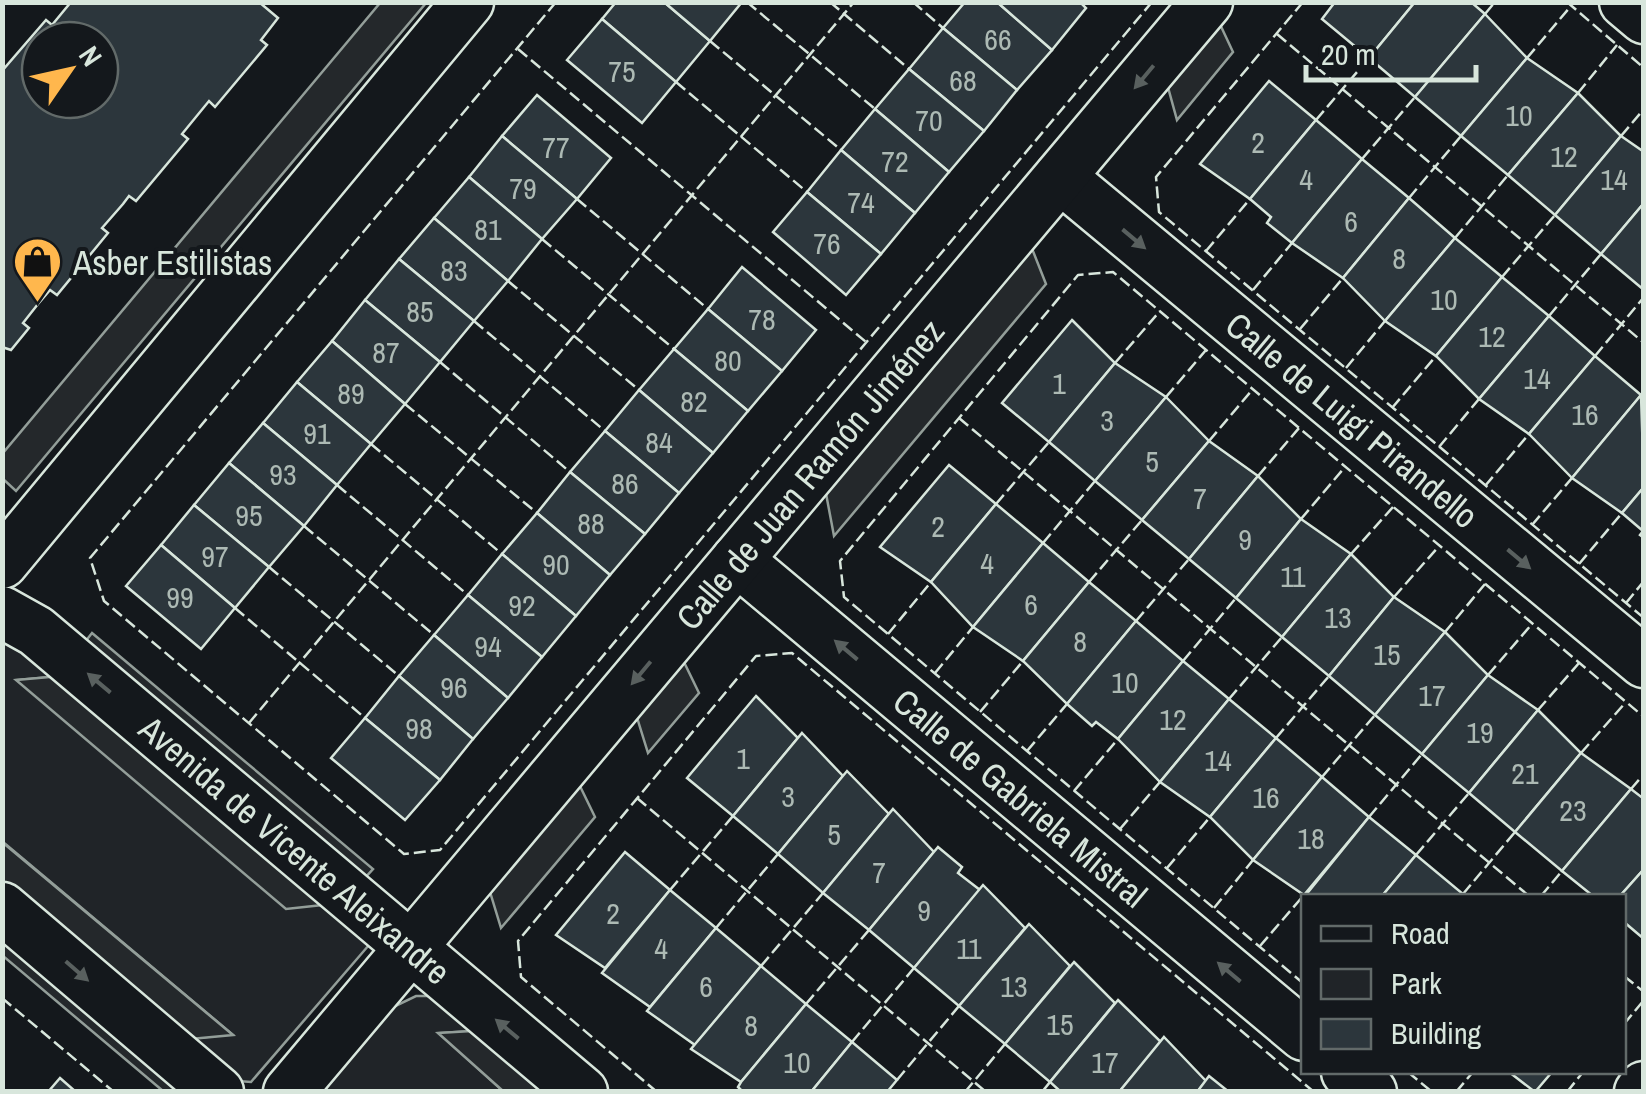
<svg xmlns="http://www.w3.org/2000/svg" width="1646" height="1094" viewBox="0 0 1646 1094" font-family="'Archivo Narrow',sans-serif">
<rect width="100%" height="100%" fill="#14181c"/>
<!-- green -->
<g fill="#202428" stroke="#939e99" stroke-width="2.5">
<path d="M2,640L17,641L61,676L18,680L341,903L369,945L251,1082L238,1081L180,1040L232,1034L3,842Z"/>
<path d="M416,996H435L489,1030L439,1033L503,1091L321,1092L387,1010Z"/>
</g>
<!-- parking -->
<g fill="#24282b" stroke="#939e99" stroke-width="2.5">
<path d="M380,3H426L16,491L3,479V453Z"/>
<path d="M1218,20L1233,52L1177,120L1166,80Z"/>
<path d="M1029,241L1046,284L834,536L824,483Z"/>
<path d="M92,633L373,869L362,881L81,647Z"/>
<path d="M682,658L699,693L648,753L635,711Z"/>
<path d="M61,676L341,903L286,909L16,680Z"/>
<path d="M577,780L595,817L501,928L487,882Z"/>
<path d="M2,842L233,1035L180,1040L3,888Z"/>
<path d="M2,934L184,1091H163L3,956Z"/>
<path d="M489,1030L562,1091H503L438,1033Z"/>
</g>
<!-- building -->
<g fill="#2c363c" stroke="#d8e6dc" stroke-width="2.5" fill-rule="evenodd">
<path d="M71,2H259L278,18L261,40L267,45L215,107L209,101L182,134L188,139L136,201L129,196L123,204L102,228L108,233L57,295L50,290L38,304L23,323L29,328L11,350L2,347V71L46,20L52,25ZM40,40H100V100H40Z"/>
<path d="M616,2H664L710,41L676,82L602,19Z"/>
<path d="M664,2H742L710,41Z"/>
<path d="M965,2H997L1052,50L1017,90L943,28Z"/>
<path d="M997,2H1080L1086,8L1052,50Z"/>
<path d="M1335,2H1415L1369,58L1322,19Z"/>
<path d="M1415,2H1471L1485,14L1415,97L1369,58Z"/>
<path d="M1485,14L1527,58L1461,136L1415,97Z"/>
<path d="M602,19L676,82L642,123L567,60Z"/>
<path d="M943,28L1017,90L984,131L909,69Z"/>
<path d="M1527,58L1578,93L1508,175L1461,136Z"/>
<path d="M909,69L984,131L949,172L875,109Z"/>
<path d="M1269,81L1316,120L1250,199L1200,164Z"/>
<path d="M1578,93L1621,136L1555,215L1508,175Z"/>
<path d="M537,95L611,158L577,199L502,136Z"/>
<path d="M875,109L949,172L915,213L841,150Z"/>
<path d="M1316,120L1362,159L1292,243L1267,223L1271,217L1250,199Z"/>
<path d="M502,136L577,199L542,239L469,177Z"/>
<path d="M1621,136L1644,152V203L1601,254L1555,215Z"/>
<path d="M841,150L915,213L881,254L807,192Z"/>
<path d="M1362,159L1409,198L1343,278L1292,243Z"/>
<path d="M469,177L542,239L508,281L434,218Z"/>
<path d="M807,192L881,254L846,295L773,232Z"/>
<path d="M1409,198L1455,238L1385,321L1343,278Z"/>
<path d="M1644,203V290L1601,254Z"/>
<path d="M434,218L508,281L474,321L399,259Z"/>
<path d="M1455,238L1502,277L1436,356L1385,321Z"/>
<path d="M399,259L474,321L440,362L365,300Z"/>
<path d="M742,267L816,330L782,371L708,309Z"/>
<path d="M1502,277L1549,316L1479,399L1436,356Z"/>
<path d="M365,300L440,362L405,404L332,341Z"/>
<path d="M708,309L782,371L748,411L674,349Z"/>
<path d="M1549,316L1595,356L1529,434L1479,399Z"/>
<path d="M1072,320L1115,363L1049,442L1002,403Z"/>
<path d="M332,341L405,404L371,444L297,382Z"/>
<path d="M674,349L748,411L713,453L639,390Z"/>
<path d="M1595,356L1641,395L1572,478L1529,434Z"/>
<path d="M1115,363L1166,397L1095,481L1049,442Z"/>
<path d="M297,382L371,444L337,485L263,423Z"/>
<path d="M639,390L713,453L679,493L605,431Z"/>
<path d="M1641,395L1644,487L1622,513L1572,478Z"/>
<path d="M1166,397L1209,441L1142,520L1095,481Z"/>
<path d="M263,423L337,485L304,526L229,463Z"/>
<path d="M605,431L679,493L645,534L570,472Z"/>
<path d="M1209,441L1258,476L1189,559L1142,520Z"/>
<path d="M229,463L304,526L269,567L194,505Z"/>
<path d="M949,465L996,504L931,582L880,547Z"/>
<path d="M570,472L645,534L610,575L537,513Z"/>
<path d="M1258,476L1301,519L1236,598L1189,559Z"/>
<path d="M1644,487V538L1640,535L1643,531L1622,513Z"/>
<path d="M996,504L1043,543L973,627L931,582Z"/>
<path d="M194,505L269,567L235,608L161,545Z"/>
<path d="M537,513L610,575L576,616L502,554Z"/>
<path d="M1301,519L1351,554L1282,637L1236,598Z"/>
<path d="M1043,543L1089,582L1023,661L973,627Z"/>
<path d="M161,545L235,608L201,649L126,586Z"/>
<path d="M502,554L576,616L542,657L468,595Z"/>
<path d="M1351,554L1394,597L1329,676L1282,637Z"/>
<path d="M1089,582L1136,621L1067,704L1023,661Z"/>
<path d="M468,595L542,657L508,698L434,635Z"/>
<path d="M1394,597L1445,632L1375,715L1329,676Z"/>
<path d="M1136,621L1183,661L1118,739L1096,722L1092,726L1067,704Z"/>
<path d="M1445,632L1488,675L1422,754L1375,715Z"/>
<path d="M434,635L508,698L473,739L399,676Z"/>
<path d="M1183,661L1229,699L1160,782L1118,739Z"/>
<path d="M1488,675L1538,710L1469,793L1422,754Z"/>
<path d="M399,676L473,739L440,780L365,718Z"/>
<path d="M756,696L798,738L733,816L687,778Z"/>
<path d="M1229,699L1276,738L1210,817L1160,782Z"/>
<path d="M1538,710L1581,753L1515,832L1469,793Z"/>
<path d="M365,718L440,780L405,820L331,758Z"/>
<path d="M802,733L843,776L778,854L733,816Z"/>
<path d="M1276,738L1322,777L1253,860L1210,817Z"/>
<path d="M1581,753L1631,789L1562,871L1515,832Z"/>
<path d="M847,771L889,814L823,893L778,854Z"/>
<path d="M1322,777L1369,817L1304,895L1253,860Z"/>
<path d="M1631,789L1644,799V869L1620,896H1593L1562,871Z"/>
<path d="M893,809L934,852L869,930L823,893Z"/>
<path d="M1369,817L1416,855L1382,896H1305Z"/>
<path d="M938,847L962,867L958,873L980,890L914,968L869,930Z"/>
<path d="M625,852L670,890L605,968L556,935Z"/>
<path d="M1416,855L1463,894L1461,896H1382Z"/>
<path d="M1644,869V939L1624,922L1620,896Z"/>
<path d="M983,885L1025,928L959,1006L914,968Z"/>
<path d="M670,890L716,928L650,1007L602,973Z"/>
<path d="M1029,924L1070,966L1005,1044L959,1006Z"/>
<path d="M716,928L761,966L695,1045L647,1011Z"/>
<path d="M1074,962L1115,1003L1050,1082L1005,1044Z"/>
<path d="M761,966L806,1004L741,1082L691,1049Z"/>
<path d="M1118,1000L1161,1042L1119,1092H1061L1050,1082Z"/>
<path d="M806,1004L852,1042L811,1092H743L738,1087L741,1082Z"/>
<path d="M1164,1037L1206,1081L1197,1092H1119Z"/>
<path d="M852,1042L897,1080L887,1092H811Z"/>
<path d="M1509,1072H1552L1535,1092Z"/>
<path d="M1209,1076L1229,1092H1197Z"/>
<path d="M60,1078L76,1092H48Z"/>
</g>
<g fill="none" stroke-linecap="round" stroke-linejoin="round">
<defs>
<g id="street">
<path d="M1625,2L1644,18"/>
<path id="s1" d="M1060,177L1644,662"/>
<path id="s2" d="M737,560L1304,1035"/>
<path d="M2,563L468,2"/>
<path id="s3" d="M2,612L36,631L582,1092"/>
<path d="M2,908L218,1092"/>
<path d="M1347,1072L1371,1092"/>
<path id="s4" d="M289,1092L1207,2"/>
<path d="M1640,1092L1644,1087"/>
</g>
</defs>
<!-- street casing -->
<use href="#street" stroke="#d8e6dc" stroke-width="55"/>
<!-- street -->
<use href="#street" stroke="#14181c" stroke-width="50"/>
<!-- fence -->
<g stroke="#d8e6dc" stroke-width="2.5" stroke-dasharray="12 5" stroke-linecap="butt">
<path d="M556,2L90,558L104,601L404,854L440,850L1152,2"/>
<path d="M747,2L875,109"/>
<path d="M830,2L909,69"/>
<path d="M913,2L943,28"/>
<path d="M1303,2L1156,177L1159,212L1644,618"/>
<path d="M1567,2L1644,68"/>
<path d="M1485,14L1495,2"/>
<path d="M1277,34L1644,343"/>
<path d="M710,41L841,150"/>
<path d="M518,49L866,342"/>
<path d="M1527,58L1571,6"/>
<path d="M676,82L807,192"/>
<path d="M1578,93L1617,45"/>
<path d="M1316,120L1369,58"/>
<path d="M1621,136L1644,109"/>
<path d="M1362,159L1415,97"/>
<path d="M1409,198L1461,136"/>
<path d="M577,199L708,309"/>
<path d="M1455,238L1508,175"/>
<path d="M542,239L674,349"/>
<path d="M1206,251L1250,199"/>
<path d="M1502,277L1555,215"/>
<path d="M508,281L639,390"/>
<path d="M1253,290L1292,243"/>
<path d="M1549,316L1601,254"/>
<path d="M474,321L605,431"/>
<path d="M1300,329L1343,278"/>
<path d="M1595,356L1644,297"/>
<path d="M440,362L570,472"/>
<path d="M1115,363L1160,311"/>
<path d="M1346,368L1385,321"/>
<path d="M1166,397L1206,350"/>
<path d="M405,404L537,513"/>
<path d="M1392,408L1436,356"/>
<path d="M959,418L1529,896"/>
<path d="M1209,441L1253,389"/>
<path d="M371,444L502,554"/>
<path d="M1439,447L1479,399"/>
<path d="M1258,476L1299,428"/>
<path d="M337,485L468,595"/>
<path d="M1485,486L1529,434"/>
<path d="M996,504L1049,442"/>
<path d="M1301,519L1345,467"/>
<path d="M1532,525L1572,478"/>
<path d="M304,526L434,635"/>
<path d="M1043,543L1095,481"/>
<path d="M1351,554L1393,507"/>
<path d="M1579,564L1622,513"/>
<path d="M269,567L399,676"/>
<path d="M1089,582L1142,520"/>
<path d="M1394,597L1440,545"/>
<path d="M1626,603L1644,581"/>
<path d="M235,608L365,718"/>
<path d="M1136,621L1189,559"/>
<path d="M1445,632L1485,584"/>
<path d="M888,634L931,582"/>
<path d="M1183,661L1236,598"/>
<path d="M935,673L973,627"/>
<path d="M1488,675L1532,624"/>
<path d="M1229,699L1282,637"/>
<path d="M1538,710L1579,663"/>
<path d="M980,712L1023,661"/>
<path d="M249,723L854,2"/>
<path d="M1276,738L1329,676"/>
<path d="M1027,751L1067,704"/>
<path d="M1581,753L1626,702"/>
<path d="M1322,777L1375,715"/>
<path d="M1631,789L1644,774"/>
<path d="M1074,791L1118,739"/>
<path d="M637,798L986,1092"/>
<path d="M1369,817L1422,754"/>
<path d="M1120,829L1160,782"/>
<path d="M1416,855L1469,793"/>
<path d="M1167,868L1210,817"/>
<path d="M670,890L733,816"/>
<path d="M1463,894L1515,832"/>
<path d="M1541,896L1562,871"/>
<path d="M1214,908L1253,860"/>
<path d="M716,928L778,854"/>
<path d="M1260,946L1304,895"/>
<path d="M761,966L823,893"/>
<path d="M1624,976L1644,992"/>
<path d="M1304,984L844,597L840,561L1078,275L1113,272L1644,717"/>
<path d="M2,998L114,1092"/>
<path d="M806,1004L869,930"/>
<path d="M1624,1024L1644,1000"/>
<path d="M852,1042L914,968"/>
<path d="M1408,1072L1432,1092"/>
<path d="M897,1080L959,1006"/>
<path d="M657,1092L521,977L518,941L756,656L792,653L1314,1092"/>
<path d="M965,1092L1005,1044"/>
<path d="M1042,1092L1050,1082"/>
<path d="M1456,1092L1473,1072"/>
<path d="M1567,1092L1583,1072"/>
</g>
</g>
<!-- one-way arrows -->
<defs><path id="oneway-solid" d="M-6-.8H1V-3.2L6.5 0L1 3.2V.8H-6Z" transform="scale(2.5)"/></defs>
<g fill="#59605f">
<use href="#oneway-solid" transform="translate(1144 77) rotate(130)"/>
<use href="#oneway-solid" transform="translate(1134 239) rotate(40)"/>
<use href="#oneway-solid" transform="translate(1519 559) rotate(40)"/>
<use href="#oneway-solid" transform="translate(846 650) rotate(-140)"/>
<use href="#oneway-solid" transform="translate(641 673) rotate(130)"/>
<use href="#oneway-solid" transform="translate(99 683) rotate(-140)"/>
<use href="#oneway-solid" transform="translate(77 971) rotate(41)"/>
<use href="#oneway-solid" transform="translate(1229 972) rotate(-140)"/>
<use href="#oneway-solid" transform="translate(507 1029) rotate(-140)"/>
</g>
<!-- icons -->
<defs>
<symbol id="shop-pin" viewBox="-11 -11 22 30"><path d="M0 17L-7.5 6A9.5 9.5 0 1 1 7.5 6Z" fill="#ffb74d" stroke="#14181c"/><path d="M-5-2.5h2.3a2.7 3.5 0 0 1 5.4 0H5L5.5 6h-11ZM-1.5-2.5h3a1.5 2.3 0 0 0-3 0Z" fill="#111"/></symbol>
</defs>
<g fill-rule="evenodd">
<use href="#shop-pin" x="10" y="234" width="55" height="75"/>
</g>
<g text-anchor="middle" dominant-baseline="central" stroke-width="8" stroke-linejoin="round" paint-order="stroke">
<!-- number labels -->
<g font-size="30" fill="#adbab4">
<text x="998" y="39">66</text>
<text x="622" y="71">75</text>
<text x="963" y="80">68</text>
<text x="1519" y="115">10</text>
<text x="929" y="120">70</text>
<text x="1258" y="142">2</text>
<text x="556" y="147">77</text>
<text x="1564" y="156">12</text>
<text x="895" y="161">72</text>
<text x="1306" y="179">4</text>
<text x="1614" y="179">14</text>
<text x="523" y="188">79</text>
<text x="861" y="202">74</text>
<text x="1351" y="221">6</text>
<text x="488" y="229">81</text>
<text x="827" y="243">76</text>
<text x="1399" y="258">8</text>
<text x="454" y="270">83</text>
<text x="1444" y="299">10</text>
<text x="420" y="311">85</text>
<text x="762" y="319">78</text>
<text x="1492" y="336">12</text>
<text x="386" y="352">87</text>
<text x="728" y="360">80</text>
<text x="1537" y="378">14</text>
<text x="1059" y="383">1</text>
<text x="351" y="393">89</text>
<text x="694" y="401">82</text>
<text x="1585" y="414">16</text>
<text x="1107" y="420">3</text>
<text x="317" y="433">91</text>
<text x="659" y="442">84</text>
<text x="1152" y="461">5</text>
<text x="283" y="474">93</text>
<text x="625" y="483">86</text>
<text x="1200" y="498">7</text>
<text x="249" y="515">95</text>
<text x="591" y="523">88</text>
<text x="938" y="526">2</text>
<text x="1245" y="539">9</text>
<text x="215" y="556">97</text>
<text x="987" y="563">4</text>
<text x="556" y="564">90</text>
<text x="1293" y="576">11</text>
<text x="180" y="597">99</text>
<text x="1031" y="604">6</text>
<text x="522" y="605">92</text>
<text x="1338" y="617">13</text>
<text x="1080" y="641">8</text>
<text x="488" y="646">94</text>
<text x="1387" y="654">15</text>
<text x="1125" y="682">10</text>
<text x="454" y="687">96</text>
<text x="1432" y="695">17</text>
<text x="1173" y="719">12</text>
<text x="419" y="728">98</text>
<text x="1480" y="732">19</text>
<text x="743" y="758">1</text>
<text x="1218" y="760">14</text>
<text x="1525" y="773">21</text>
<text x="788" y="796">3</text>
<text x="1266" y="797">16</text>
<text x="1573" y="810">23</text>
<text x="834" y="834">5</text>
<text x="1311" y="838">18</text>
<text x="879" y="872">7</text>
<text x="924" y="910">9</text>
<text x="613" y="913">2</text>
<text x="661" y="948">4</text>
<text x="969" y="948">11</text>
<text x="706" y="986">6</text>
<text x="1014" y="986">13</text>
<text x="1060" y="1024">15</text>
<text x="751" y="1025">8</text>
<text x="797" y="1062">10</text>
<text x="1105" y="1062">17</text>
</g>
<!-- poi labels -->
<g font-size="35" fill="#d8e6dc" stroke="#14181c" text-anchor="start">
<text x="73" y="262">Asber Estilistas</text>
</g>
<!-- street labels -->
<g font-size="35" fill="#d8e6dc" stroke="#14181c">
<text stroke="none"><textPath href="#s1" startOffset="380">Calle de Luigi Pirandello</textPath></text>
<text stroke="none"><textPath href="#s4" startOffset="808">Calle de Juan Ramón Jiménez</textPath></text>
<text stroke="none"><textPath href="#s2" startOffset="370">Calle de Gabriela Mistral</textPath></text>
<text stroke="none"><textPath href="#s3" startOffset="378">Avenida de Vicente Aleixandre</textPath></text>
</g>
</g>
<!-- border -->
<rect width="1646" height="1094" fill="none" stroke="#d8e6dc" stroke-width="10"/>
<!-- legend -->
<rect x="1301" y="894" width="325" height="180" fill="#14181c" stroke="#626a69" stroke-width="2.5"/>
<rect x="1321" y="926" width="50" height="15" fill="#14181c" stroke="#626a69" stroke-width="2.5"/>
<text x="1391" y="944" font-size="30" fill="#d8e6dc">Road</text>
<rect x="1321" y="969" width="50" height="30" fill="#202428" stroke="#626a69" stroke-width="2.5"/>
<text x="1391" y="994" font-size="30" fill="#d8e6dc">Park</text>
<rect x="1321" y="1019" width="50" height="30" fill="#2c363c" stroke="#626a69" stroke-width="2.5"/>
<text x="1391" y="1044" font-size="30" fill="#d8e6dc">Building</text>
<!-- north arrow -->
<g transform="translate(70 70) rotate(56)"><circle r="48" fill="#14181c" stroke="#626a69" stroke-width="2.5"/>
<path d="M0-8L18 38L0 25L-18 38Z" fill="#ffb74d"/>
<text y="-15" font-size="28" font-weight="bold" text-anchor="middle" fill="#d8e6dc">N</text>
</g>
<!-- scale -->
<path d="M1306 65v15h170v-15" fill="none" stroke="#d8e6dc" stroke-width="5"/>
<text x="1321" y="65" font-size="30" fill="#d8e6dc" stroke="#14181c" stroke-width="8" paint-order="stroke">20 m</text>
</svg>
